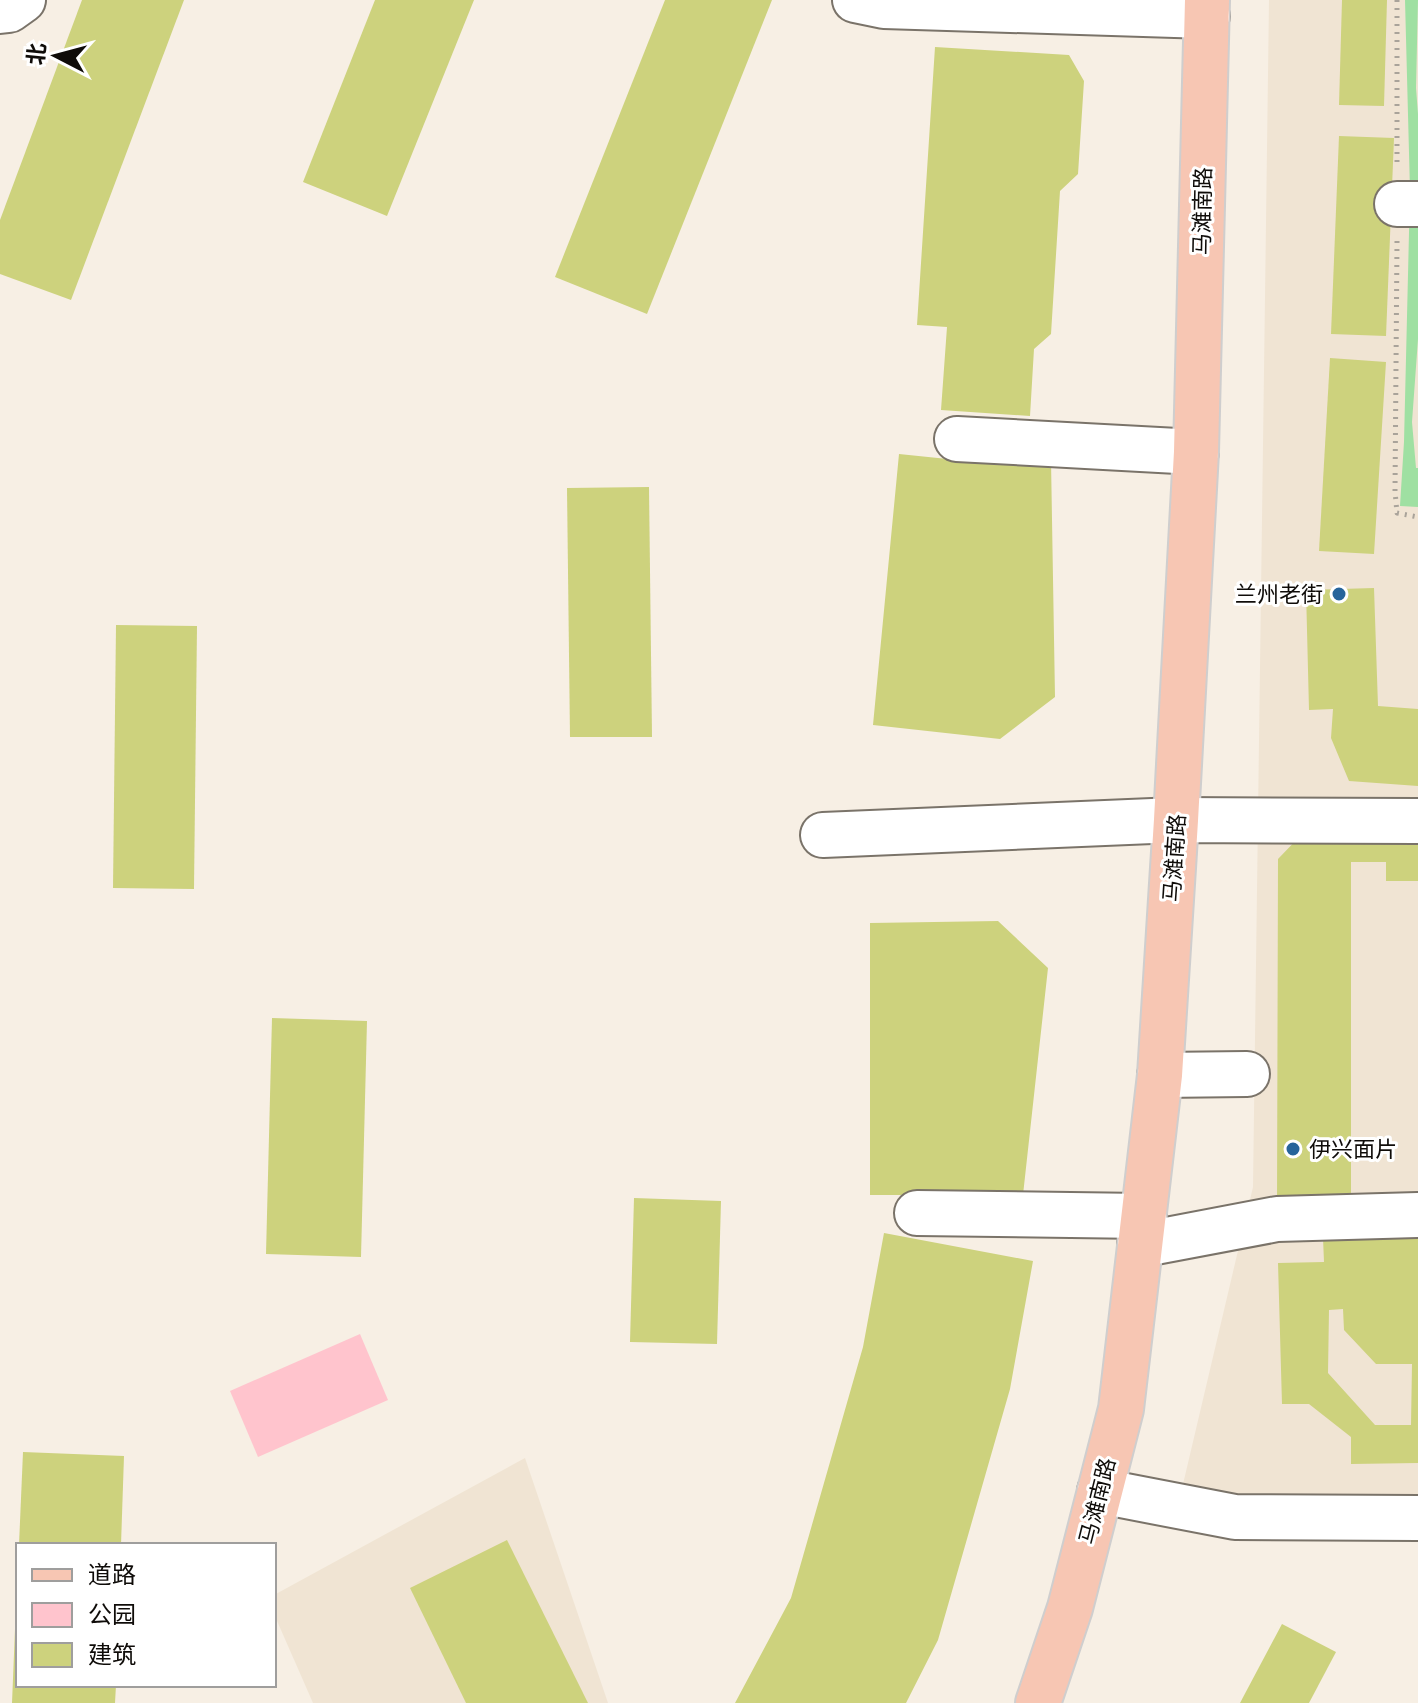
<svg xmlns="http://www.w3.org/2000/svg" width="1418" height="1703" viewBox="0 0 1418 1703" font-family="'PT Sans','Noto Sans SC',sans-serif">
<rect width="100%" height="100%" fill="#f7efe4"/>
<!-- built -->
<g fill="#f0e4d3">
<path d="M1269,0H1418V1498L1180,1497L1253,1187Z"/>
<path d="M525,1458L608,1703H313L274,1614V1595Z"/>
</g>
<!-- green -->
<path fill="#ffc4cd" d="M360,1334L388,1400L258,1457L230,1391Z"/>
<!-- water -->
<path fill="#9fe0a2" d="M1405,0H1418L1416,88L1418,114V339L1412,422L1416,468H1418V507L1400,506L1404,442L1410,191Z"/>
<!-- building -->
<g fill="#cdd27d" fill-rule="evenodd">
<path d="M82,0H184L71,300L0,274V220Z"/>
<path d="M375,0H474L387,216L303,182Z"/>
<path d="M665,0H772L647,314L555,277Z"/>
<path d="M1342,0H1387L1384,106L1339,105Z"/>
<path d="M935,47L1069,55L1084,81L1078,174L1060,191L1051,334L1034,349L1030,416L941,410L947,327L917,325Z"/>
<path d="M1339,136L1394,138L1386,336L1331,334Z"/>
<path d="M1330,358L1386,362L1374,554L1319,551Z"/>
<path d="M899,454L967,461L1051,460L1055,697L1000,739L873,725Z"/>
<path d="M649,487L652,737H570L567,488Z"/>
<path d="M1374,588L1378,706L1418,709V786L1349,781L1331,738L1333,709L1309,710L1306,590Z"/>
<path d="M116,625L197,626L194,889L113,888Z"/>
<path d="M1304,832H1418V881H1386V862H1351V1205H1277L1278,859Z"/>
<path d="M998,921L1048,968L1022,1204L939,1195H870V923Z"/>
<path d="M272,1018L367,1021L361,1257L266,1254Z"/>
<path d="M634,1198L721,1201L717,1344L630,1342Z"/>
<path d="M884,1233L1033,1261L1010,1389L938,1640L906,1703H735L791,1598L863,1347Z"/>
<path d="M1418,1235V1463L1351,1464V1437L1309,1404H1282L1278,1263L1324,1262L1323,1238ZM1343,1309L1344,1330L1376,1364H1412L1411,1425H1375L1328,1373L1329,1310Z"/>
<path d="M23,1452L124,1456L121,1545H19Z"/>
<path d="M507,1540L588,1703H466L410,1588Z"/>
<path d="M1282,1624L1336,1652L1309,1703H1240Z"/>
<path d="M15,1629H18V1685H116L115,1703H12Z"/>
</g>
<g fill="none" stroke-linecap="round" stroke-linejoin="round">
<defs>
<g id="minor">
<path d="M855,0L884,6L1207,16"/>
<path d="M0,11L9,10L23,0"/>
<path d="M1397,204H1418"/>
<path d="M957,439L1196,452"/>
<path d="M823,835L1176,820L1418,821"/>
<path d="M1160,1075L1247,1074"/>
<path d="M917,1213L1144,1216"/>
<path d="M1140,1245L1277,1219L1418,1215"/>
<path d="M1100,1491L1235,1517L1418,1518"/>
</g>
<path id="major" d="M1038,1703L1070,1608L1121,1409L1160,1075L1176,820L1196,452L1207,0"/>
</defs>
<!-- minor casing -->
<use href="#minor" stroke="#7a7369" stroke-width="48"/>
<!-- major casing -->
<use href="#major" stroke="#cfcece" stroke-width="48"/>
<!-- path -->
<g stroke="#a9a39a" stroke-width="5" stroke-dasharray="2 6" stroke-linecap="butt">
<path d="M1397,0V167"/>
<path d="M1397,241L1395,491L1397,513L1418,517"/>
</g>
<!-- minor -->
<use href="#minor" stroke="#fff" stroke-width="44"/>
<!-- major -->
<use href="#major" stroke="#f7c6b3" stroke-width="44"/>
</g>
<!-- markers -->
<g fill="#26649a" stroke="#fff" stroke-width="3">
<circle cx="1339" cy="594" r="8"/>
<circle cx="1293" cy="1149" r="8"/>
</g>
<g text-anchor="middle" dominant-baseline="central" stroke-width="6" stroke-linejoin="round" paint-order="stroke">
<!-- street labels -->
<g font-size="22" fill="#0f0c09" stroke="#fff">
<text transform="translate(1202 211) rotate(-89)">马滩南路</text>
<text transform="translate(1174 858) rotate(-86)">马滩南路</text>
<text transform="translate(1097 1501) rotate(-76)">马滩南路</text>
</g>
<!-- poi labels -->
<g font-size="22" fill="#0f0c09" stroke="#fff" text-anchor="end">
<text x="1323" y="594">兰州老街</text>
<text x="1309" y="1149" text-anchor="start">伊兴面片</text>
</g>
</g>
<!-- legend -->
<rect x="16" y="1543" width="260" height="144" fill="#ffffff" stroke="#9f9e9d" stroke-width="2"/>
<rect x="32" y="1569" width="40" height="12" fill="#f7c6b3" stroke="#9f9e9d" stroke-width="2"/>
<text x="88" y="1583" font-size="24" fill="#0f0c09">道路</text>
<rect x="32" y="1603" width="40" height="24" fill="#ffc4cd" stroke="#9f9e9d" stroke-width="2"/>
<text x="88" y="1623" font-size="24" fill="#0f0c09">公园</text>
<rect x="32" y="1643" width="40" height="24" fill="#cdd27d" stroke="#9f9e9d" stroke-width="2"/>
<text x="88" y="1663" font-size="24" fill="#0f0c09">建筑</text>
<!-- north arrow -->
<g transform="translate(56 56) rotate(276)" stroke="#ffffff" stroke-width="6" paint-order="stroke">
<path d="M0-6L14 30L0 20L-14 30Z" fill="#0f0c09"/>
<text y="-12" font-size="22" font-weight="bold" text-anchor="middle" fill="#0f0c09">北</text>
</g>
</svg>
